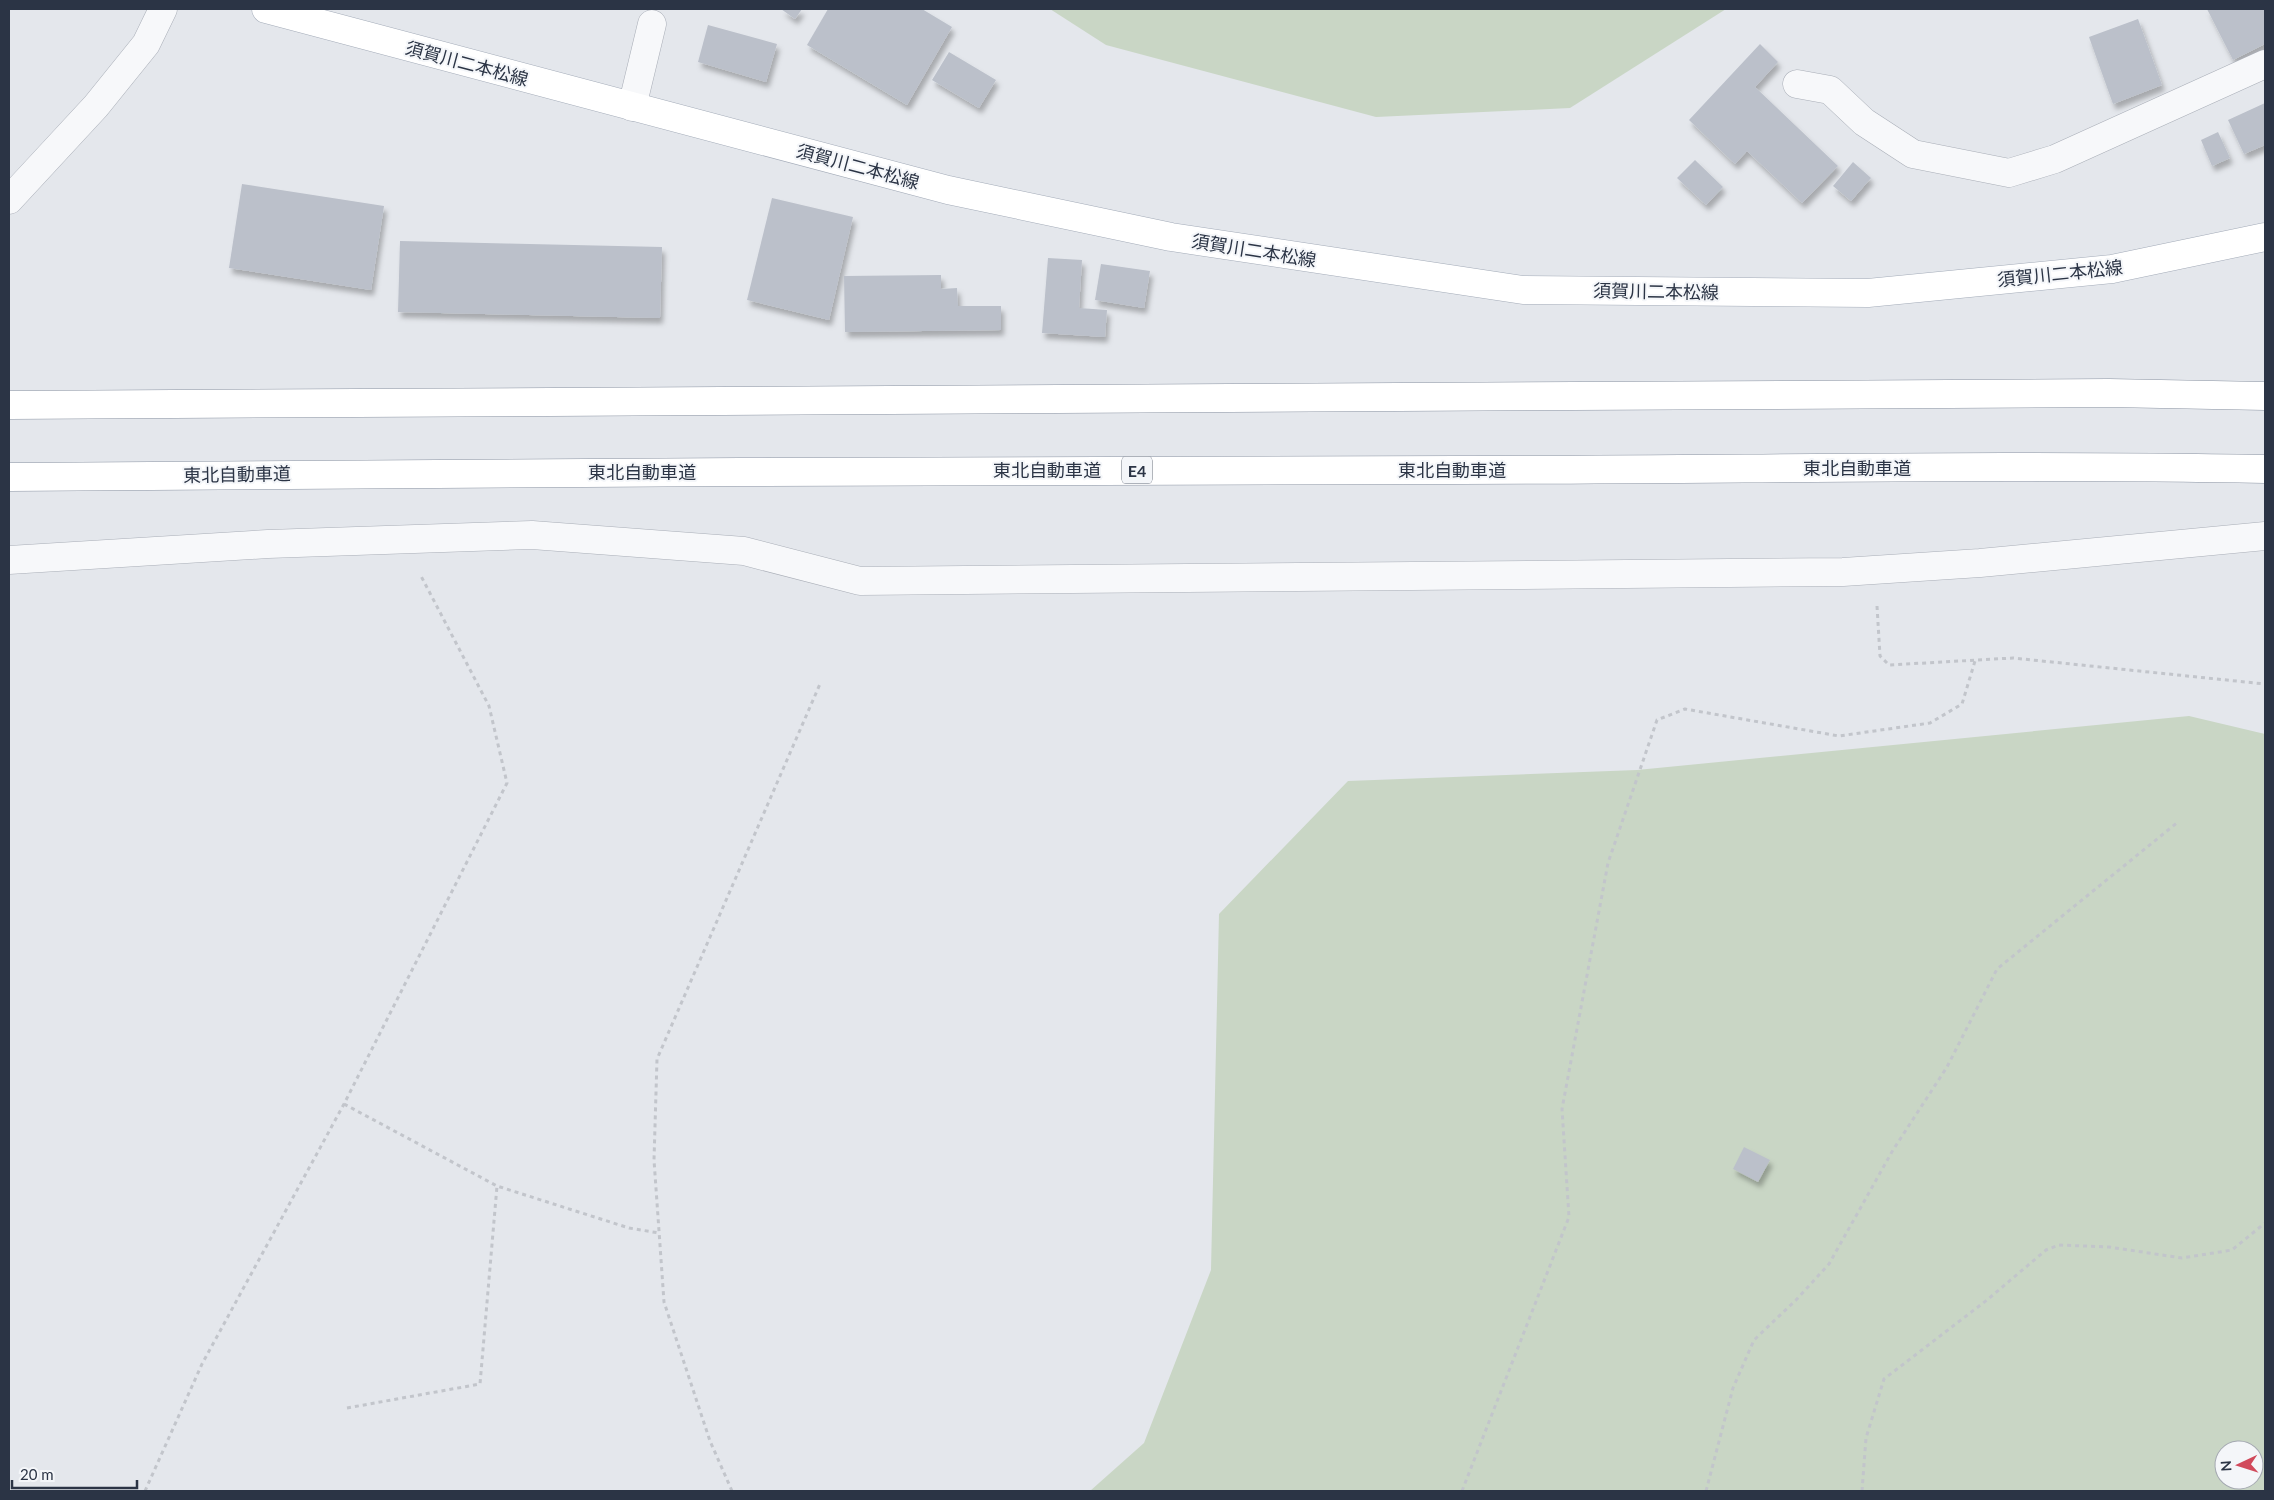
<svg xmlns="http://www.w3.org/2000/svg" width="2274" height="1500" viewBox="0 0 2274 1500" font-family="Lato,'Noto Sans JP',sans-serif">
<defs>
<filter id="shadow"><feDropShadow dx="3" dy="5.5" stdDeviation="2.5" flood-color="#0004"/></filter>
</defs>
<rect width="100%" height="100%" fill="#e4e7ec"/>
<!-- green -->
<g fill="#c9d6c5" fill-rule="evenodd">
<path d="M1050,9H1726L1570,108L1376,117L1106,45Z"/>
<path d="M2189,716L2265,734V1491H1090L1144,1443L1211,1270L1219,914L1348,781L1637,770ZM2224,1450H2254V1480H2224Z"/>
</g>
<!-- building -->
<g fill="#bbc0ca" filter="url(#shadow)">
<path d="M781,9H802L795,19Z"/>
<path d="M828,9H922L952,27L907,105L807,45Z"/>
<path d="M2207,9H2265V44L2233,60Z"/>
<path d="M2138,19L2162,85L2113,104L2089,37Z"/>
<path d="M708,25L777,44L766,82L698,62Z"/>
<path d="M1760,44L1778,62L1755,87L1838,166L1802,203L1747,151L1735,164L1689,120Z"/>
<path d="M949,52L996,80L979,108L932,80Z"/>
<path d="M2265,103V145L2244,154L2228,120Z"/>
<path d="M2218,132L2230,158L2212,166L2201,140Z"/>
<path d="M1695,160L1723,187L1706,205L1677,178Z"/>
<path d="M1853,162L1871,178L1851,201L1833,186Z"/>
<path d="M242,184L384,206L371,290L229,268Z"/>
<path d="M772,198L853,217L829,320L747,300Z"/>
<path d="M400,241L662,247L660,318L398,312Z"/>
<path d="M1048,258L1082,260L1079,308L1107,310L1105,337L1042,333Z"/>
<path d="M1101,264L1150,271L1144,308L1095,300Z"/>
<path d="M941,275V289L957,288L958,306H1001V330L845,332L844,276Z"/>
<path d="M1744,1147L1770,1160L1758,1182L1733,1169Z"/>
</g>
<g fill="none" stroke-linecap="round" stroke-linejoin="round">
<defs>
<g id="minor">
<path d="M1797,84L1830,90L1864,122L1913,154L2009,173L2055,159L2265,64"/>
<path d="M632,107L652,24"/>
<path d="M9,200L96,106L146,44L163,9"/>
<path d="M9,560L268,544L532,535L744,551L860,581L1843,572L1980,563L2265,536"/>
</g>
<path id="major" d="M266,9L948,190L1171,237L1523,290L1868,293L2112,269L2265,237"/>
<g id="highway">
<path d="M9,405L2109,393L2265,396"/>
<path d="M9,477C493,472 976,471 1460,470C1729,470 1997,464 2265,469"/>
</g>
</defs>
<!-- minor casing -->
<use href="#minor" stroke="#a9aeb7" stroke-width="29"/>
<!-- major casing -->
<use href="#major" stroke="#a3abb8" stroke-width="29"/>
<!-- highway casing -->
<use href="#highway" stroke="#8b94a3" stroke-width="29"/>
<!-- path -->
<g stroke="#c2c5cb" stroke-width="3" stroke-dasharray="4 4" stroke-linecap="butt">
<path d="M1877,606L1880,656L1889,665L2013,658L2265,684"/>
<path d="M344,1104L497,1186L629,1228L659,1233"/>
<path d="M347,1408L480,1384L497,1186"/>
<path d="M145,1491L202,1364L344,1104L507,783L489,706L421,576"/>
<path d="M732,1491L710,1441L664,1302L654,1160L657,1059L820,684"/>
<path d="M1462,1491L1569,1217L1562,1109L1608,863L1657,720L1685,709L1839,736L1930,723L1962,704L1975,661"/>
<path d="M1706,1491L1733,1388L1754,1340L1796,1300L1829,1264L1893,1150L1947,1067L1997,969L2178,822"/>
<path d="M1862,1491L1866,1438L1884,1379L1987,1300L2046,1250L2059,1245L2109,1247L2182,1258L2232,1250L2265,1223"/>
</g>
<!-- minor -->
<use href="#minor" stroke="#f7f8fa" stroke-width="28"/>
<!-- major -->
<use href="#major" stroke="#fff" stroke-width="28"/>
<!-- highway -->
<use href="#highway" stroke="#fff" stroke-width="28"/>
</g>
<g text-anchor="middle" dominant-baseline="central" stroke-width="4" stroke-linejoin="round" paint-order="stroke">
<!-- shield labels -->
<rect fill="#f4f6f9" stroke="#676e7b" stroke-width="1" x="1122" y="456.5" width="30" height="27" rx="4"/>
<g font-size="16" font-weight="bold" fill="#2b3445">
<text x="1137" y="470">E4</text>
</g>
<!-- street labels -->
<g font-size="18" fill="#2b3445" stroke="#f4f6f9">
<text transform="translate(467 63) rotate(15)">須賀川二本松線</text>
<text transform="translate(858 166) rotate(15)">須賀川二本松線</text>
<text transform="translate(1254 250) rotate(9)">須賀川二本松線</text>
<text transform="translate(2060 273) rotate(-6)">須賀川二本松線</text>
<text transform="translate(1656 291) rotate(1)">須賀川二本松線</text>
<text x="1857" y="468">東北自動車道</text>
<text x="1047" y="470">東北自動車道</text>
<text x="1452" y="470">東北自動車道</text>
<text x="642" y="472">東北自動車道</text>
<text transform="translate(237 474) rotate(-1)">東北自動車道</text>
</g>
</g>
<!-- border -->
<rect width="2274" height="1500" fill="none" stroke="#2b3445" stroke-width="20"/>
<!-- north arrow -->
<g transform="translate(2239 1465) rotate(266)"><circle r="24" fill="#f4f6f9" stroke="#a4a8b1"/>
<path d="M0-4L9 19L0 12L-9 19Z" fill="#d1495b"/>
<text y="-8" font-size="14" font-weight="bold" text-anchor="middle" fill="#2b3445">N</text>
</g>
<!-- scale -->
<path d="M12 1480v8h125v-8" fill="none" stroke="#2b3445" stroke-width="2.5"/>
<text x="20" y="1480" font-size="15" fill="#2b3445" stroke="#f4f6f9" stroke-width="4" paint-order="stroke">20 m</text>
</svg>
